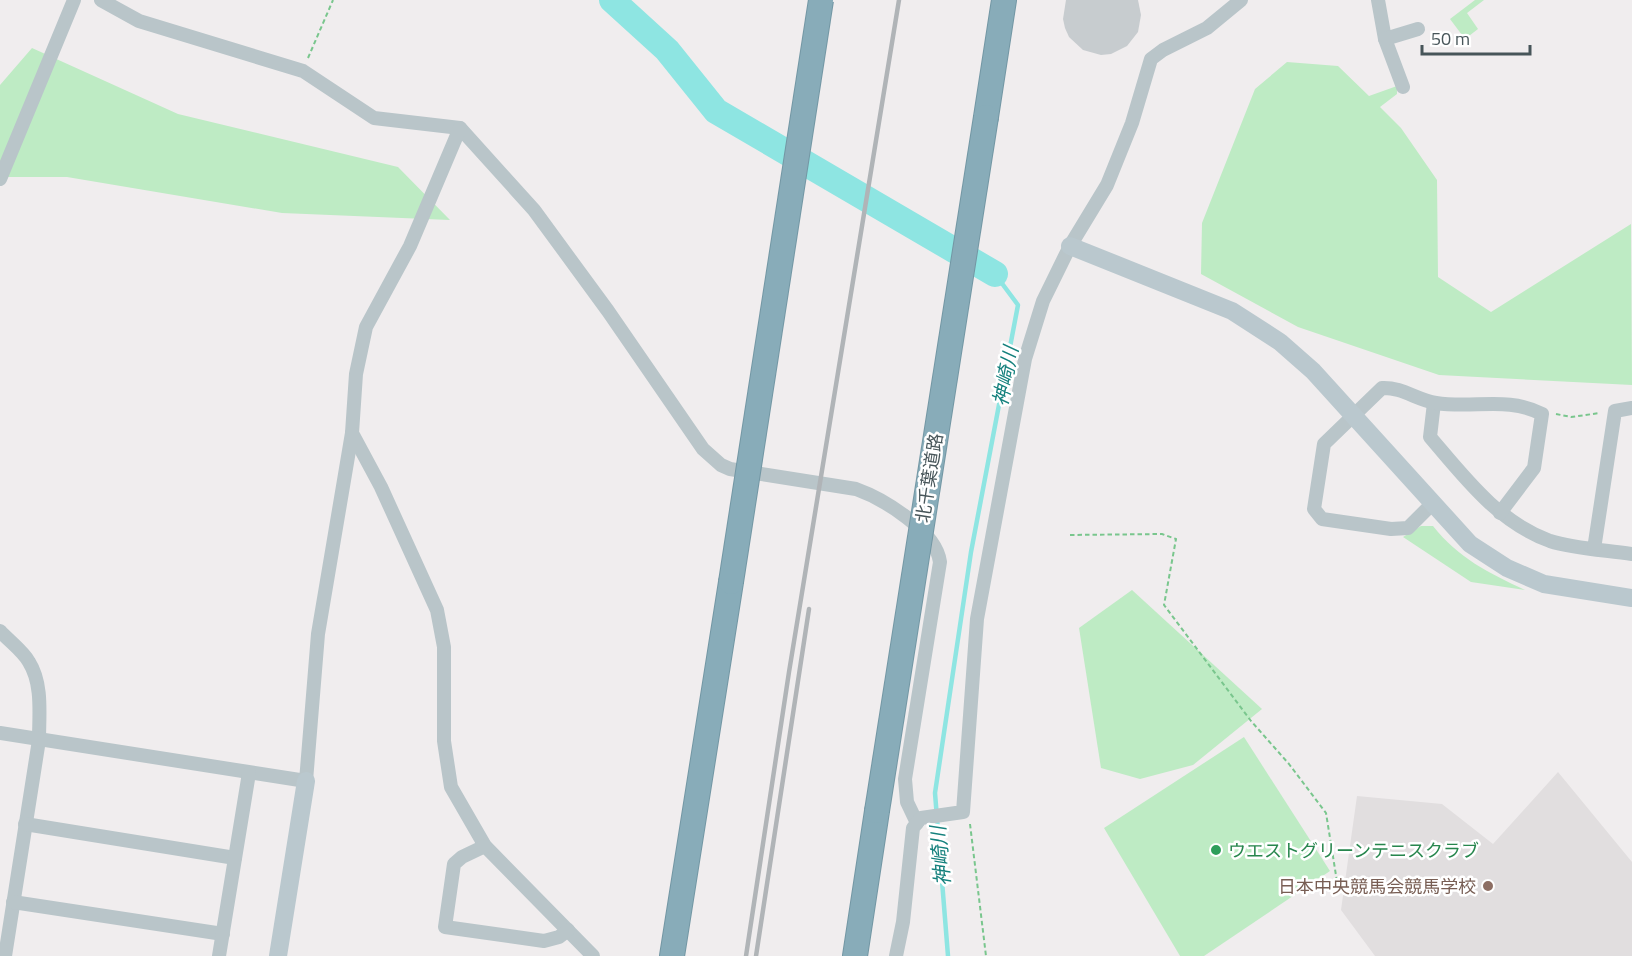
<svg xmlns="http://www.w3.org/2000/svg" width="1632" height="956" viewBox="0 0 1632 956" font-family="'Titillium Web','Noto Sans JP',sans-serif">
<rect width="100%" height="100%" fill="#f0edee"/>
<!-- education -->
<path fill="#e1dedf" d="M1558,772L1632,862V956H1375L1341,910L1357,796L1442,804L1493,844Z"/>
<!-- green -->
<g fill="#beebc4">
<path d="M1475,0H1484L1467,13L1478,29L1465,39L1450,19Z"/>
<path d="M32,48L178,114L398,167L450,220L282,213L67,177H0V85Z"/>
<path d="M1287,62L1338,66L1369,96L1397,86V94L1380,107L1401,128L1437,180L1438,277L1491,312L1631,224L1632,385L1439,375L1298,327L1201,274L1202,223L1255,89Z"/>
<path d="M1421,526H1433C1458,558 1489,573 1525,590L1471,582L1403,537Z"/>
<path d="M1132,590L1262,709L1193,765L1140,779L1101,768L1079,628Z"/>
<path d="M1244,737L1330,871L1204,956H1180L1104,828Z"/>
</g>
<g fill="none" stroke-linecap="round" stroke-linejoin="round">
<!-- stream -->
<path stroke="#8ee5e2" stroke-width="4.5" d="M948,956L935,793L971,552L1018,305L995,274"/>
<!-- river -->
<path stroke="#8ee5e2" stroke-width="26" d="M612,0L667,50L716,111L995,274"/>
</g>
<!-- building -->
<path fill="#c7cccf" d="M1066,0H1138L1141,15L1138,32L1127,46L1111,54L1101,55L1083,50L1069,37L1065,28L1063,19Z"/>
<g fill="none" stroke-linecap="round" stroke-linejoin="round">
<defs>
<g id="highway">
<path d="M986,117L1004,0"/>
<path d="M672,956L731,582"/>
<path d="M855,956L877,811"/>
</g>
</defs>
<!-- highway casing -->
<use href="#highway" stroke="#7397a4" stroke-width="26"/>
<!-- path -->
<g stroke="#79c68d" stroke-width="2" stroke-dasharray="4.5 3" stroke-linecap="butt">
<path d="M308,58L333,0"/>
<path d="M1556,414L1571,417L1600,413"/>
<path d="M1070,535L1162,534L1176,539L1164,605L1251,721L1289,764L1326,813L1339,894"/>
<path d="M970,824L986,956"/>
</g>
<!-- street -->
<g stroke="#b9c5c9" stroke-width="14">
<path d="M101,0L139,21L303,71L374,118L460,128L534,210L608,311L703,449L721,465L730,469L856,489C884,499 936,531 940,562L905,779L907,802L917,823"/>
<path d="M1378,0L1385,39L1403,87"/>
<path d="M1385,39L1418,29"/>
<path d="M460,128L410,246L366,327L356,374L352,433L381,487L437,610L444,647V741L451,787L485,846L593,956"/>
<path d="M0,179L74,0"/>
<path d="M1434,403L1430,437C1465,478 1498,522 1550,541C1575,549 1606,550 1632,554"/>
<path d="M1432,504L1408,528L1391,529L1322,519L1314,509L1324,444L1382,388C1402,387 1417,400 1436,403C1473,409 1508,396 1542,414L1534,468L1500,513"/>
<path d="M1594,549L1615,411L1632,408"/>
<path d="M0,631C9,641 23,651 29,662C43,684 39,715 39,740L5,956"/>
<path d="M0,733L306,781L318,634L352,433"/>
<path d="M25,824L235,858"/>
<path d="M485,846L462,857L454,864L445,927L544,941L559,937L568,930"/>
<path d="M13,902L223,934"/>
<path d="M219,956L249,773"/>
<path d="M896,956L903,922L913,828L921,818L963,812L977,619L1025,359L1043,301L1070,246L1107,185L1132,123L1151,59L1163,50L1207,28L1241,0"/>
</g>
<!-- secondary -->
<g stroke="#bac8ce" stroke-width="18">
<path d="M1070,246L1232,311L1280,342L1313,371L1470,544L1507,568L1544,584L1632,598"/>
<path d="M278,956L306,781"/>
</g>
<!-- highway -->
<use href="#highway" stroke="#88acb9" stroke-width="24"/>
<!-- rail -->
<g stroke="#b0b4b7" stroke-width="4.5">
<path d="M746,956L789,672L899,0"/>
<path d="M756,956L809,609"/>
</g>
<defs>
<g id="highway-bridge">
<path d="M731,582L821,0"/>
<path d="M877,811L986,117"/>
</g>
</defs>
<!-- highway-bridge casing -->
<use href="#highway-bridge" stroke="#7397a4" stroke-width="26" stroke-linecap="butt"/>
<!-- highway-bridge -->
<use href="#highway-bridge" stroke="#88acb9" stroke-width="24"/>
</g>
<!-- markers -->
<circle fill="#2e9e5b" stroke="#fff" stroke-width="2" cx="1216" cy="850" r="6"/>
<circle fill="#8d6e63" stroke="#fff" stroke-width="2" cx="1488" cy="886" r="6"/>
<g text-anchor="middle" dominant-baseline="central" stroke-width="5" stroke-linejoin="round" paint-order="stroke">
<!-- street labels -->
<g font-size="18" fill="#475559" stroke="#fff">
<text transform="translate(929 478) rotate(-81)">北千葉道路</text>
</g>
<!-- leisure labels -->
<g font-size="18" fill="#27864d" stroke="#fff" text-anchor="start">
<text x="1228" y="850">ウエストグリーンテニスクラブ</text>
</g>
<!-- education labels -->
<g font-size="18" fill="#785e54" stroke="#fff" text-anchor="end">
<text x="1476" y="886">日本中央競馬会競馬学校</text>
</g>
<!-- water labels -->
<g font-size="20" font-style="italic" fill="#15817d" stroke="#fff">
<text transform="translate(1005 376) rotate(-79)">神崎川</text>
<text transform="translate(940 856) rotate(-95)">神崎川</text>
</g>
</g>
<!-- scale -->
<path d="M1422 45v9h108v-9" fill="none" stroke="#475559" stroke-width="3"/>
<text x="1431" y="45" font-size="18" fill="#475559" stroke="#ffffff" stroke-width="4.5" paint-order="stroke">50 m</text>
</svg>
